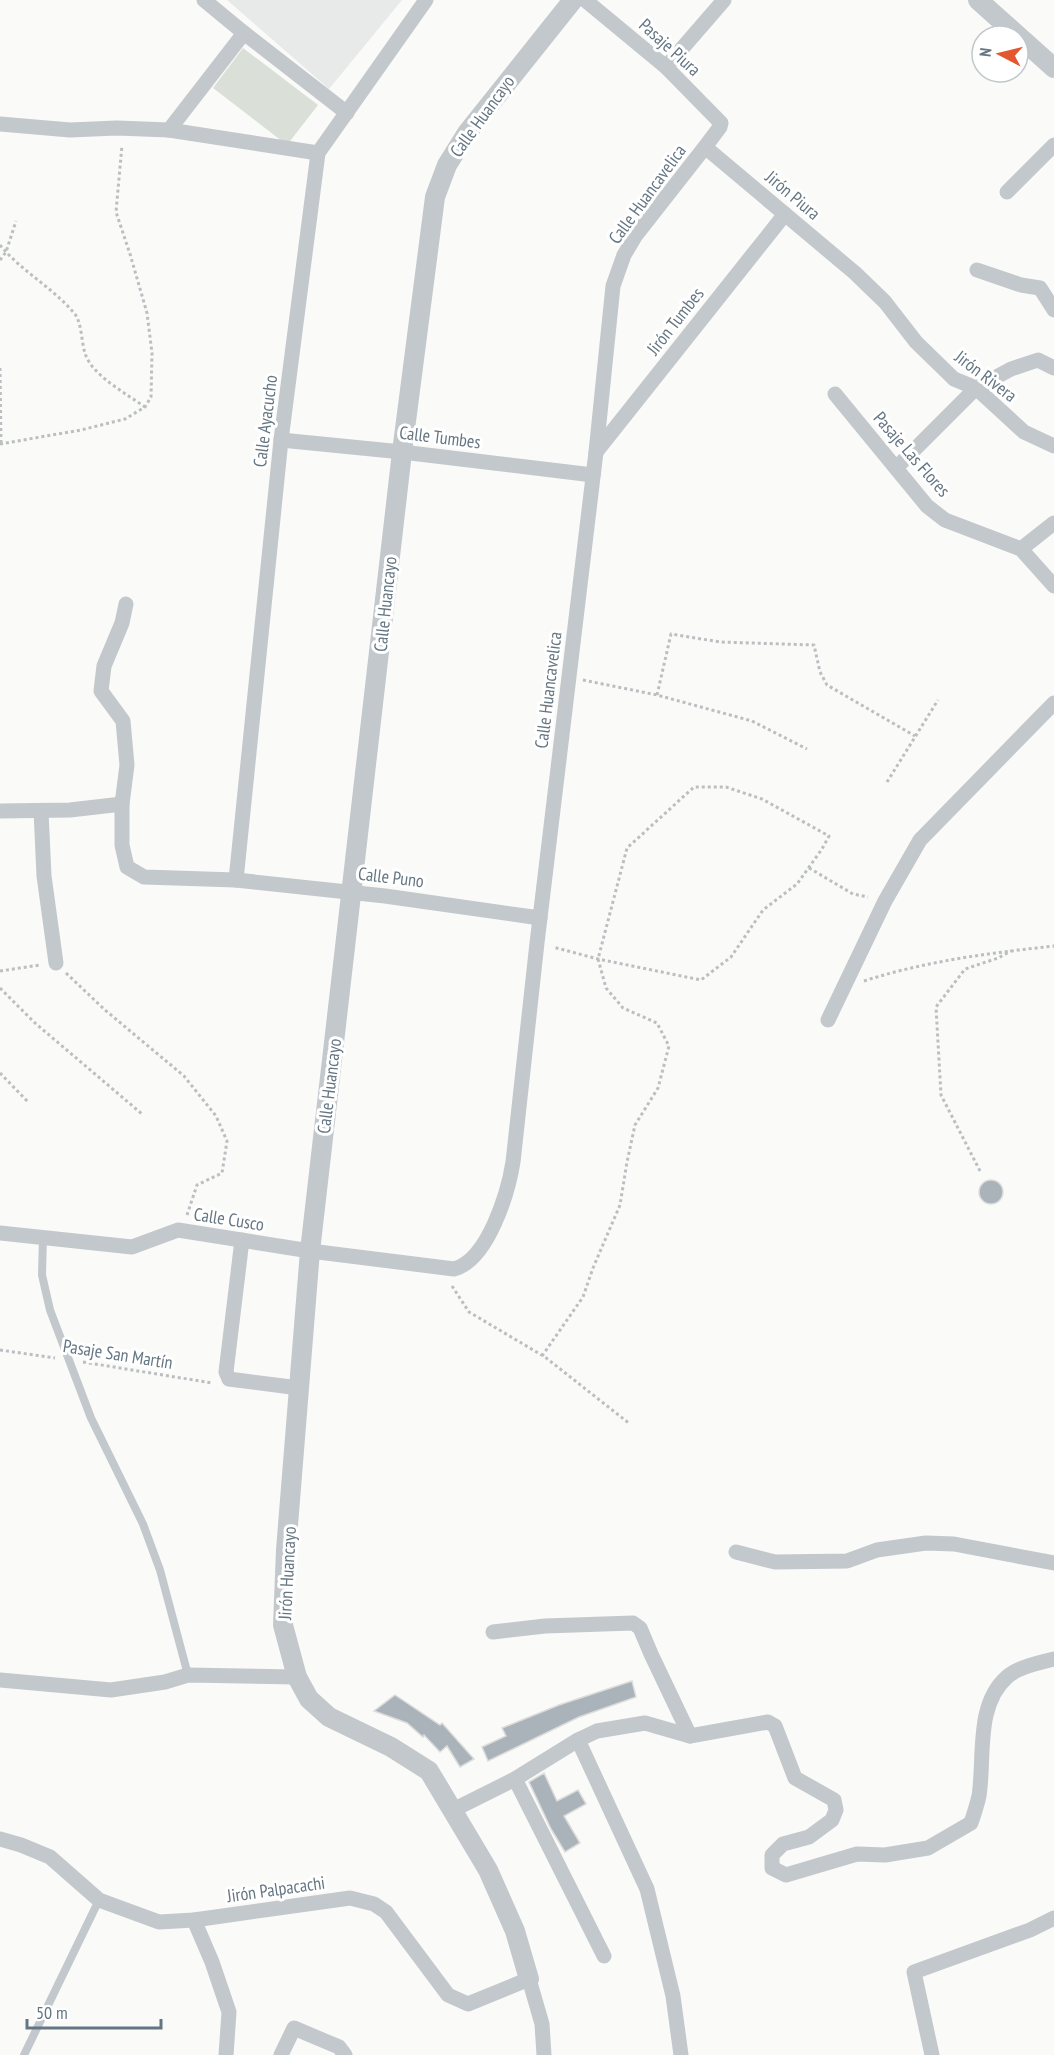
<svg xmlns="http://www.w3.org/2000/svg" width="1054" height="2055" viewBox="0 0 1054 2055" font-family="'PT Sans Narrow',sans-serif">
<rect width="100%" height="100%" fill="#fafaf8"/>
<!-- built -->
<path fill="#e8e9e9" d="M227,0H402L329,89Z"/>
<!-- green -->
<path fill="#dadfd7" d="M243,48L318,105L287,145L213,88Z"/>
<!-- building -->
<g fill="#aab3b9" stroke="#dcdcda" stroke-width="1.5">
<circle cx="991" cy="1192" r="12"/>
<path d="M632,1681L636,1697L579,1717L488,1761L482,1747L506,1736L502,1728L559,1705Z"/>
<path d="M395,1695L440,1725L442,1723L474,1759L460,1767L447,1746L440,1752L424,1735L423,1737L407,1723L374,1711Z"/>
<path d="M544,1773L557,1801L578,1790L586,1804L564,1816L580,1843L565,1852L551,1829L529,1782Z"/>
</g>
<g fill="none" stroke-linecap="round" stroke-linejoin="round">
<!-- path -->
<g stroke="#bbbfc2" stroke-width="3" stroke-dasharray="3 3" stroke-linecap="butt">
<path d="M0,245C21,271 52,287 74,313C82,322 81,341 85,353C91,375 127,394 145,407"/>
<path d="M0,260L6,252L16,221"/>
<path d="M0,368L1,443"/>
<path d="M0,444L81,430L125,419L145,407L151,397L152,353L147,313L130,254L116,212L122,145"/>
<path d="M583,680L657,695L752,721L807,749"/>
<path d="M657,695L671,634L720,642L814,645L820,672L827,685L915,736"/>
<path d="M887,782L938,700"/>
<path d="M809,868L853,894L868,897"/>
<path d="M0,971L40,965"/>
<path d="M66,973L105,1010L184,1076L216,1116L227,1141L222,1173L197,1185L187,1215"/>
<path d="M864,981C926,961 990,953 1054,946"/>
<path d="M0,988L35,1023L142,1114"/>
<path d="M0,1073L29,1103"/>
<path d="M980,1171L941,1095L936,1007L965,969L998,958L1011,951"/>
<path d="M452,1286L469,1312L545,1357L630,1424"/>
<path d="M0,1350L55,1358"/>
<path d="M542,1356L583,1297L593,1268L620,1205L627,1162L635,1125L658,1088L669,1046L657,1023L623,1008L606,988L598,959L627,848L694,787H726L762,799L829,836L822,849L797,884L763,910L731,957L701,980L598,959L553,947"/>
<path d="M83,1362L212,1383"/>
</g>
<!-- service -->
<g stroke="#c3c8cc" stroke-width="8">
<path d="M43,1237L42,1275L50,1310L91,1418L143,1524L160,1570L188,1675"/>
<path d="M24,2055L99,1900"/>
</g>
<!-- minor -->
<g stroke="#c3c8cc" stroke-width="15">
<path d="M204,0L244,33L347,113"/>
<path d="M666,67L724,0"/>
<path d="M0,124L70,130L117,128L169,130L318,153"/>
<path d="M169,130L244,33"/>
<path d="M705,147L855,273L885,302L916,342L954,379L976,388L1024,432L1054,446"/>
<path d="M1007,192L1054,145"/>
<path d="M977,270L1021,285L1040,288L1054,310"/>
<path d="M835,394L927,506L945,520L1021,549L1054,586"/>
<path d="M281,440L402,452L593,475"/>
<path d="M596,452L785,214"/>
<path d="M896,468L976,388L1011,369L1038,360L1054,368"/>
<path d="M1021,549L1054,523"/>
<path d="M126,604L122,623L104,666L101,691L123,721L127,765L122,804V845L127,867L144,877L236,880L385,896L540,918"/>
<path d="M0,811L70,810L122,804"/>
<path d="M41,811L44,876L56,963"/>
<path d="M236,880L281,440L318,153L426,0"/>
<path d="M828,1020L885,901L920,840L1054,703"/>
<path d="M0,1233L132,1247L178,1230L310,1251L454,1269C488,1260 508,1193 513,1162L537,943L596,452L613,286L624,255L636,235L705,147L720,127L721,123L666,67L585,0"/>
<path d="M242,1240L226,1372L229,1379L299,1388"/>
<path d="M736,1552L775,1562L847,1561L877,1550L926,1543L954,1544L1054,1563"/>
<path d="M493,1632L545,1626L633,1623L640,1628L651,1654L690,1736"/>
<path d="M0,1680L111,1690L165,1682L188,1675L297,1677"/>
<path d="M578,1740L647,1889L673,1996L681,2055"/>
<path d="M515,1779L604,1956"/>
<path d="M453,1810L515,1779L578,1740L597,1731L645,1723L690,1736L768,1722L775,1726L795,1778L834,1800L836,1810L832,1820L809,1837L783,1844L772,1855V1868L786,1875L857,1854L885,1855L928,1848L971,1823C974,1814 977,1805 979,1796C985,1758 975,1705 1007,1677C1018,1667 1039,1663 1054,1659"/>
<path d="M0,1839L21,1845L50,1857L99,1900L159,1922L194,1920L350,1898L374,1904L386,1912L448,1995L468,2004L529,1979L542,2024L544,2055"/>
<path d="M194,1920L212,1962L229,2012L226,2055"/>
<path d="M281,2055L294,2028L339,2047L345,2055"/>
<path d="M932,2055L914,1972L1030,1930L1054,1918"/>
</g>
<!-- tertiary -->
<g stroke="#c3c8cc" stroke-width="20">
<path d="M978,0L1054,68"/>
<path d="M529,1979L515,1931L488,1870L429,1771L391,1747L329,1717L309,1699L297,1677L283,1625L286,1550L310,1251L402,452L435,197L447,165L467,133L573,0"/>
</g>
</g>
<g text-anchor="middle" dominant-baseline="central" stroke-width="6" stroke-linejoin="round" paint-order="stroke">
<!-- street labels -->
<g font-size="18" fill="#657683" stroke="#fff">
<text transform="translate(670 47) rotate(42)">Pasaje Piura</text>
<text transform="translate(482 116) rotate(-54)">Calle Huancayo</text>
<text transform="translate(647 194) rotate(-54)">Calle Huancavelica</text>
<text transform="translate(793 195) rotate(40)">Jirón Piura</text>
<text transform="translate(675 321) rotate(-52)">Jirón Tumbes</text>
<text transform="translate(986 376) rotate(37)">Jirón Rivera</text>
<text transform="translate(265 421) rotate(-83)">Calle Ayacucho</text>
<text transform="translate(440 437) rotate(7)">Calle Tumbes</text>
<text transform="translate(912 454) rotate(49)">Pasaje Las Flores</text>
<text transform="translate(385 604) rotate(-84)">Calle Huancayo</text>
<text transform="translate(548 690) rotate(-83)">Calle Huancavelica</text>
<text transform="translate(391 877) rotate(7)">Calle Puno</text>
<text transform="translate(329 1086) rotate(-83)">Calle Huancayo</text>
<text transform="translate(229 1219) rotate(9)">Calle Cusco</text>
<text transform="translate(118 1354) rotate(9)">Pasaje San Martín</text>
<text transform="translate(287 1573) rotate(-87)">Jirón Huancayo</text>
<text transform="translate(276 1889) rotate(-8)">Jirón Palpacachi</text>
</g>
</g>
<!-- north arrow -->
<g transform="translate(1000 54) rotate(277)"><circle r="28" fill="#ffffff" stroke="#c1c8cd" stroke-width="1.5"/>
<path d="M0-4.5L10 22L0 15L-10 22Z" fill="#e4572e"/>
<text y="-9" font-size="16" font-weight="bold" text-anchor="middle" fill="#657683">N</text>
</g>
<!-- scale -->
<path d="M27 2019v9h134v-9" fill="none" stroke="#657683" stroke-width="3"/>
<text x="36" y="2019" font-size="18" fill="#657683" stroke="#ffffff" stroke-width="4.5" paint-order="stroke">50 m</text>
</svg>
